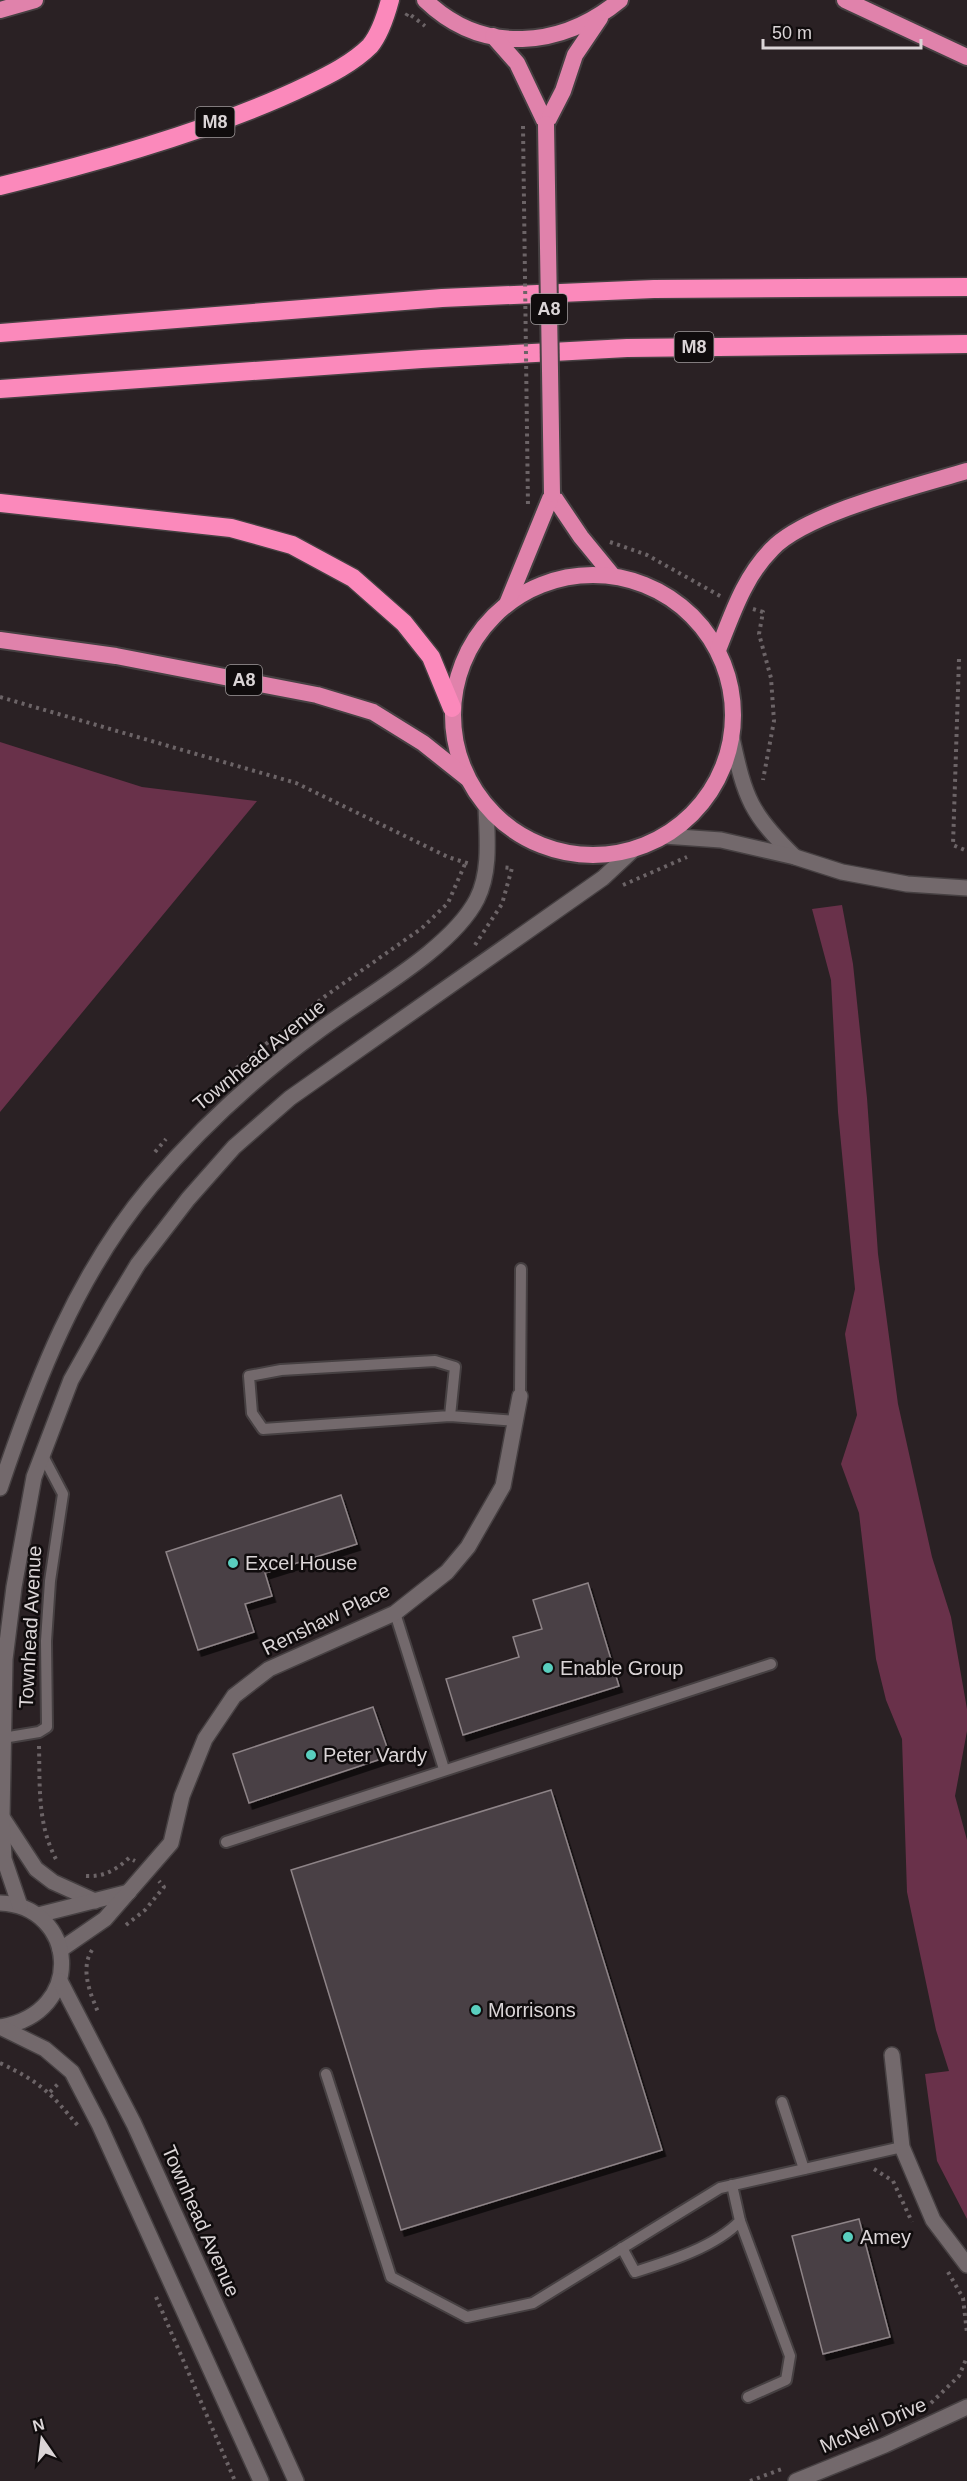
<svg xmlns="http://www.w3.org/2000/svg" width="967" height="2481" viewBox="0 0 967 2481" font-family="Arial,sans-serif">
<defs>
<filter id="shadow"><feDropShadow dx="3.5" dy="6" stdDeviation="0" flood-color="#0009"/></filter>
</defs>
<rect width="100%" height="100%" fill="#2a2124"/>
<!-- green -->
<g fill="#69314a">
<path d="M0,742L142,787L257,801L0,1112Z"/>
<path d="M842,905L853,964L867,1098L878,1254L898,1404L932,1557L951,1617L967,1709V1731L955,1796L967,1840V2219L937,2161L925,2074L949,2071L936,2030L907,1892L902,1739L886,1700L876,1659L859,1513L841,1464L857,1415L845,1334L855,1289L838,1112L831,980L812,909Z"/>
</g>
<!-- building -->
<g fill="#4a4144" stroke="#8e8488" stroke-width="1.5" filter="url(#shadow)">
<path d="M341,1495L357,1544L265,1573L272,1596L245,1604L254,1632L198,1650L166,1552Z"/>
<path d="M588,1583L619,1686L463,1735L446,1679L519,1657L513,1637L542,1629L533,1600Z"/>
<path d="M373,1707L390,1756L249,1803L233,1754Z"/>
<path d="M551,1790L662,2150L401,2230L291,1870Z"/>
<path d="M859,2219L890,2337L823,2354L792,2236Z"/>
</g>
<g fill="none" stroke-linecap="round" stroke-linejoin="round">
<defs>
<g id="service">
<path d="M520,1396L521,1269"/>
<path d="M450,1416L455,1367L435,1361L281,1370L249,1376L252,1413L263,1429L450,1416L517,1421"/>
<path d="M395,1613L444,1769"/>
<path d="M3,1738L39,1732L47,1727L46,1641L50,1581L63,1494L42,1454"/>
<path d="M226,1842L771,1664"/>
<path d="M326,2074L391,2277L467,2317L533,2303L720,2188L902,2147"/>
<path d="M782,2102L804,2169"/>
<path d="M740,2221L790,2356L786,2380L748,2397"/>
<path d="M622,2248L635,2272C670,2261 715,2247 740,2221L732,2185"/>
</g>
<g id="minor">
<path d="M732,738C745,799 751,814 795,857"/>
<path d="M664,836L721,840L795,857L842,872L907,884L967,888"/>
<path d="M2,1817L36,1869L53,1882L95,1901"/>
<path d="M38,1915L129,1892"/>
<path d="M60,1950L105,1919L171,1843L182,1796L205,1739L234,1696L269,1669L395,1613L447,1572L468,1547L503,1486L520,1396"/>
<path d="M892,2055L902,2147L933,2220L967,2265"/>
</g>
<g id="tertiary">
<path d="M0,1488C36,1381 77,1274 151,1186C202,1126 254,1078 317,1032C363,997 451,950 477,899C491,871 487,836 486,806"/>
<path d="M0,1903C77,1906 87,2013 0,2027"/>
<path d="M20,1906L4,1859L2,1817L5,1659L14,1587L34,1477L71,1380L112,1307L138,1264L188,1199L234,1147L290,1098L603,878L633,850"/>
<path d="M60,1981L134,2124L296,2481"/>
<path d="M0,2027L45,2049L72,2072L99,2124L261,2481"/>
<path d="M796,2481L885,2445L967,2407"/>
</g>
<g id="trunk">
<path d="M425,0C483,56 562,48 620,0"/>
<path d="M845,0L967,57"/>
<path d="M0,10L35,0"/>
<path d="M493,36L517,63L546,124"/>
<path d="M546,124L563,91L575,55L600,18"/>
<path d="M552,494L581,537L613,576"/>
<circle cx="593" cy="715" r="140"/>
<path d="M507,604L552,494"/>
<path d="M0,640L116,656L317,695L373,712L423,743L467,778"/>
<path d="M718,650C732,615 744,577 772,549C806,513 917,486 967,471"/>
</g>
<g id="motorway">
<path d="M0,186C99,162 217,129 308,85C329,75 353,63 370,46C380,34 386,15 390,0"/>
<path d="M0,333L442,298L654,289L967,287"/>
<path d="M0,389L422,359L627,348L967,344"/>
<path d="M0,503L231,528L292,545L353,578L404,623L431,657L452,708"/>
</g>
</defs>
<!-- service casing -->
<use href="#service" stroke="#464042" stroke-width="14"/>
<!-- minor casing -->
<use href="#minor" stroke="#464042" stroke-width="18"/>
<!-- tertiary casing -->
<use href="#tertiary" stroke="#464042" stroke-width="18"/>
<!-- trunk casing -->
<use href="#trunk" stroke="#464042" stroke-width="20"/>
<!-- motorway casing -->
<use href="#motorway" stroke="#464042" stroke-width="21"/>
<!-- path -->
<g stroke="#6c6467" stroke-width="4" stroke-dasharray="3 4.5" stroke-linecap="butt">
<path d="M406,16L408,13L425,26"/>
<path d="M610,542L647,555L722,597"/>
<path d="M753,609L763,612L759,634L771,678L774,721L763,780"/>
<path d="M959,659L953,845L967,851"/>
<path d="M0,697L296,783L448,857L470,864"/>
<path d="M623,885L687,857"/>
<path d="M475,945L502,904L512,868L501,867"/>
<path d="M205,1100L235,1069L324,997L422,928L448,903L465,864"/>
<path d="M155,1152L166,1139"/>
<path d="M39,1746C40,1786 37,1825 57,1861"/>
<path d="M86,1876C104,1877 116,1870 129,1858L135,1861"/>
<path d="M126,1925L145,1910L164,1887L159,1881"/>
<path d="M92,1950C80,1969 90,1993 98,2012"/>
<path d="M0,2063C40,2082 50,2092 79,2127"/>
<path d="M50,2092L58,2084"/>
<path d="M874,2169L893,2181L912,2222"/>
<path d="M948,2272L963,2298L967,2333"/>
<path d="M156,2297L235,2481"/>
<path d="M931,2403L959,2376L967,2357"/>
<path d="M750,2481L782,2469"/>
</g>
<!-- service -->
<use href="#service" stroke="#73696c" stroke-width="10"/>
<!-- minor -->
<use href="#minor" stroke="#73696c" stroke-width="15"/>
<!-- tertiary -->
<use href="#tertiary" stroke="#73696c" stroke-width="15"/>
<!-- trunk -->
<use href="#trunk" stroke="#e082ab" stroke-width="16"/>
<!-- motorway -->
<use href="#motorway" stroke="#fb89bb" stroke-width="18"/>
<defs>
<path id="trunk-bridge" d="M546,124L552,494"/>
</defs>
<!-- trunk-bridge casing -->
<use href="#trunk-bridge" stroke="#464042" stroke-width="20" stroke-linecap="butt"/>
<!-- path-bridge -->
<path stroke="#6c6467" stroke-width="4" stroke-dasharray="3 4.5" stroke-linecap="butt" d="M523,126L528,507"/>
<!-- trunk-bridge -->
<use href="#trunk-bridge" stroke="#e082ab" stroke-width="16"/>
</g>
<!-- markers -->
<g fill="#59cebe" stroke="#100c0d" stroke-width="2">
<circle cx="233" cy="1563" r="6"/>
<circle cx="548" cy="1668" r="6"/>
<circle cx="311" cy="1755" r="6"/>
<circle cx="476" cy="2010" r="6"/>
<circle cx="848" cy="2237" r="6"/>
</g>
<g text-anchor="middle" dominant-baseline="central" stroke-width="5" stroke-linejoin="round" paint-order="stroke">
<!-- shield labels -->
<g fill="#100c0d" stroke="#9e999a" stroke-width="1.5">
<rect x="195.5" y="107" width="39" height="30" rx="4.5"/>
<rect x="531" y="294" width="36" height="30" rx="4.5"/>
<rect x="674.5" y="332" width="39" height="30" rx="4.5"/>
<rect x="226" y="665" width="36" height="30" rx="4.5"/>
</g>
<g font-size="18" font-weight="bold" fill="#dbd5d7">
<text x="215" y="122">M8</text>
<text x="549" y="309">A8</text>
<text x="694" y="347">M8</text>
<text x="244" y="680">A8</text>
</g>
<!-- street labels -->
<g font-size="20" fill="#dbd5d7" stroke="#100c0d">
<text transform="translate(259 1055) rotate(-39)">Townhead Avenue</text>
<text transform="translate(326 1619) rotate(-26)">Renshaw Place</text>
<text transform="translate(30 1627) rotate(-87)">Townhead Avenue</text>
<text transform="translate(201 2221) rotate(66)">Townhead Avenue</text>
<text transform="translate(873 2425) rotate(-23)">McNeil Drive</text>
</g>
<!-- poi labels -->
<g font-size="20" fill="#dbd5d7" stroke="#100c0d" text-anchor="start">
<text x="245" y="1563">Excel House</text>
<text x="560" y="1668">Enable Group</text>
<text x="323" y="1755">Peter Vardy</text>
<text x="488" y="2010">Morrisons</text>
<text x="860" y="2237">Amey</text>
</g>
</g>
<!-- north arrow -->
<g transform="translate(42 2439) rotate(346)" stroke="#100c0d" stroke-width="4.5" paint-order="stroke">
<path d="M0-4.5L10 22L0 15L-10 22Z" fill="#dbd5d7"/>
<text y="-9" font-size="16" font-weight="bold" text-anchor="middle" fill="#dbd5d7">N</text>
</g>
<!-- scale -->
<path d="M763 39v9h158v-9" fill="none" stroke="#dbd5d7" stroke-width="3"/>
<text x="772" y="39" font-size="18" fill="#dbd5d7" stroke="#100c0d" stroke-width="4.5" paint-order="stroke">50 m</text>
</svg>
